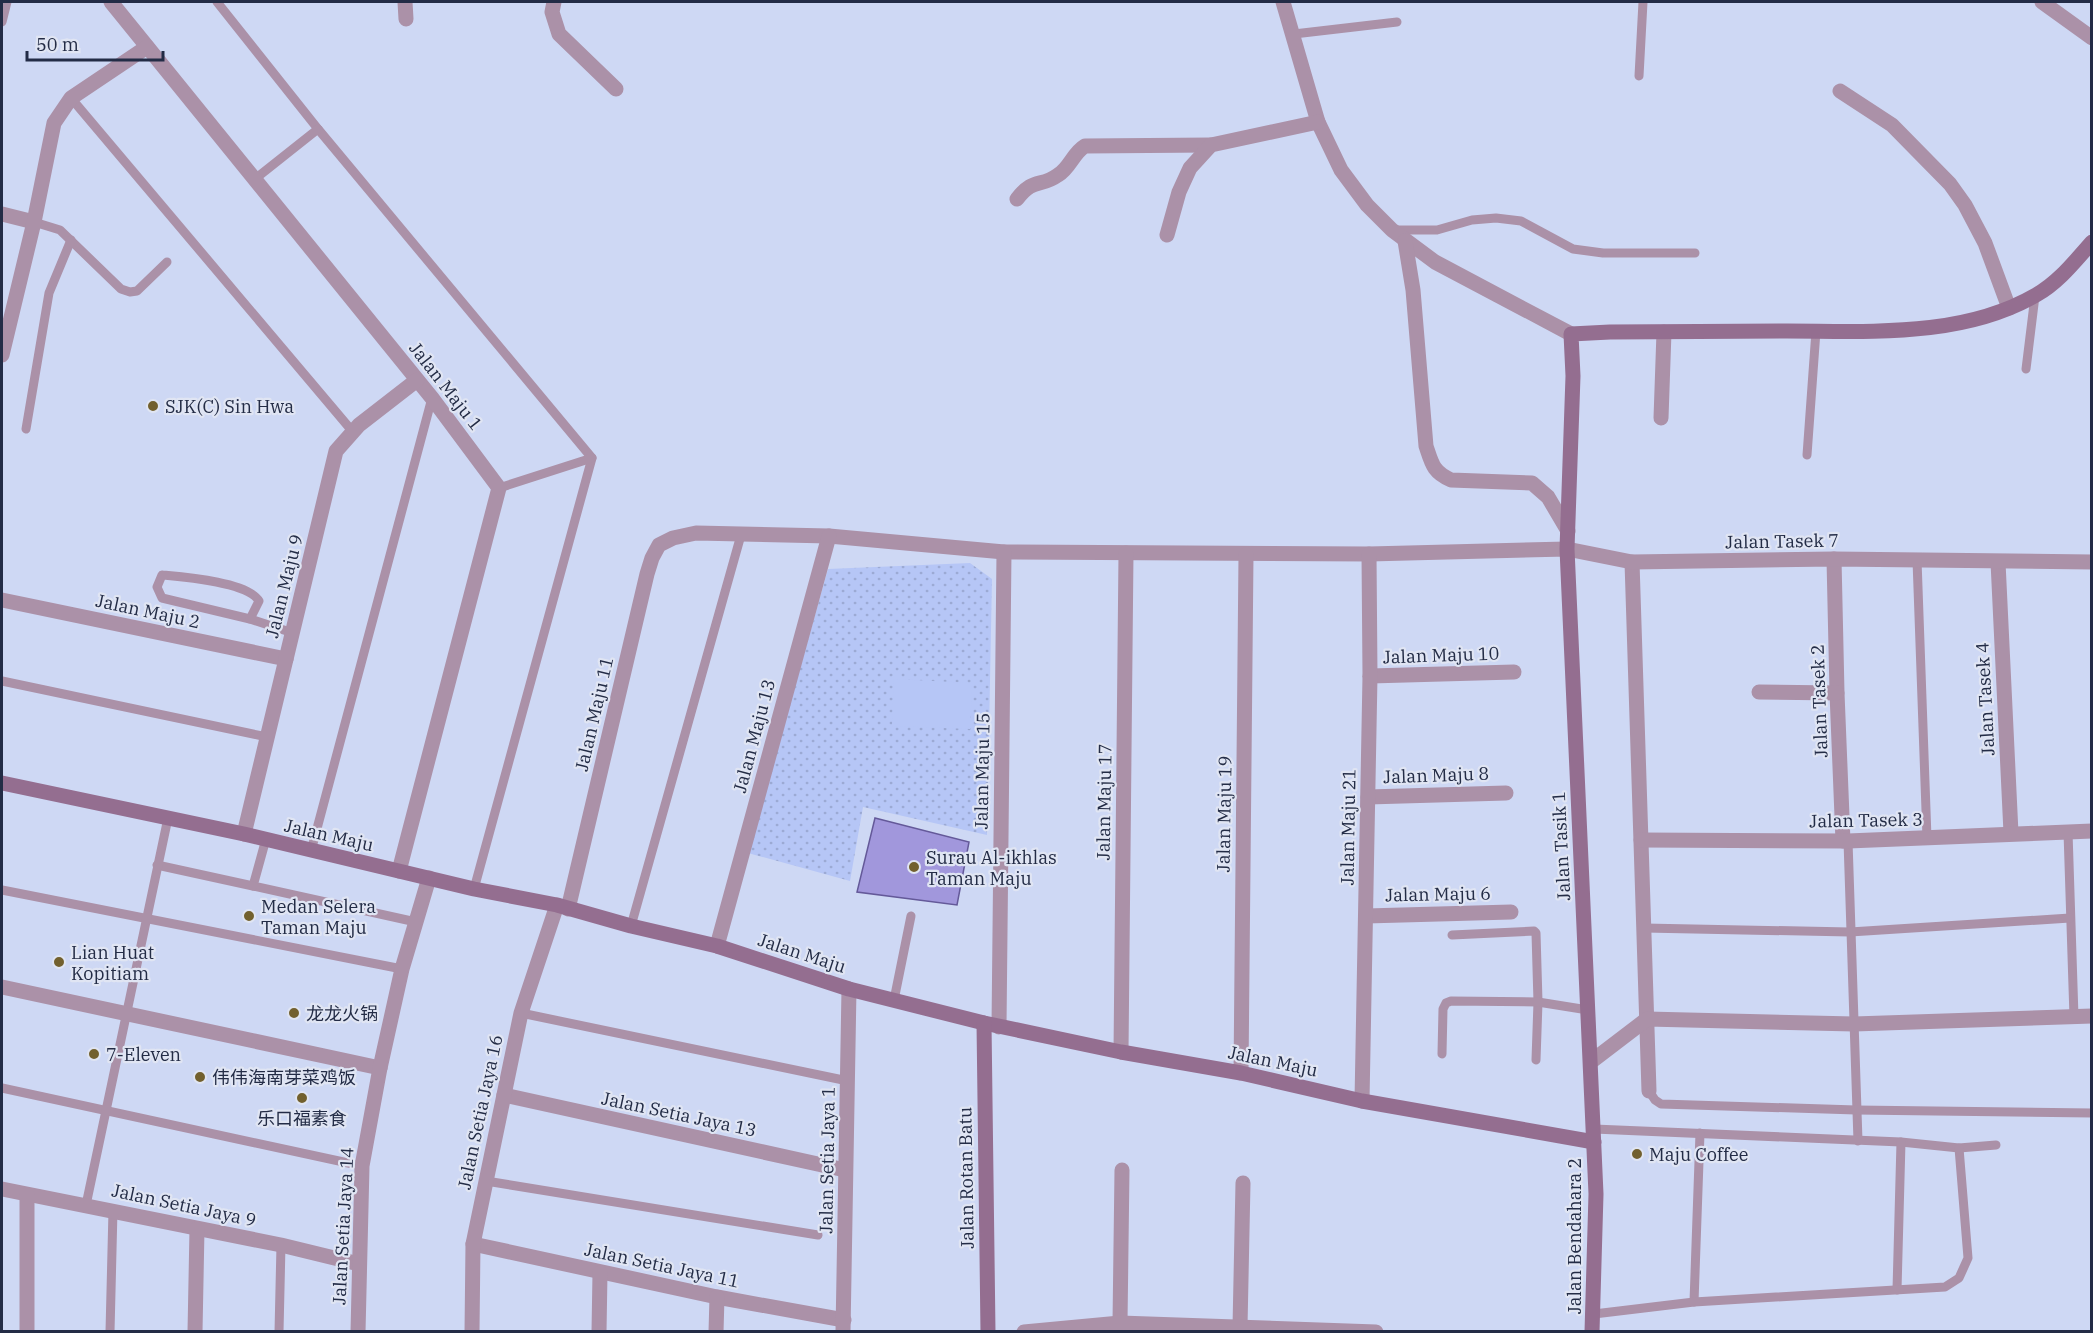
<svg xmlns="http://www.w3.org/2000/svg" width="2093" height="1333" viewBox="0 0 2093 1333" font-family="'IBM Plex Serif','Noto Sans SC',serif">
<defs>
<pattern id="park-dots" width="8" height="8" patternUnits="userSpaceOnUse" patternTransform="scale(1.5)"><rect width="8" height="8" fill="#b6c6f6"/><path d="M2 2h.1M6 6h.1" fill="none" stroke="#9caad4" stroke-width="1.8" stroke-linecap="round"/></pattern>
</defs>
<rect width="100%" height="100%" fill="#ced8f4"/>
<!-- park -->
<path fill="url(#park-dots)" d="M970,563L992,579L987,835L863,807L850,881L748,853L828,569Z"/>
<!-- pitch -->
<path fill="#b6c6f6" d="M894,679L972,683L970,729L892,726Z"/>
<!-- building -->
<path fill="#a197dc" stroke="#645999" stroke-width="1.5" d="M875,818L969,842L957,905L857,892Z"/>
<g fill="none" stroke-linecap="round" stroke-linejoin="round">
<!-- lane -->
<g stroke="#ab91a8" stroke-width="9">
<path d="M217,2L318,129L592,458L474,889"/>
<path d="M2,22L7,2"/>
<path d="M1294,34L1397,22"/>
<path d="M1639,76L1643,2"/>
<path d="M71,98L353,432"/>
<path d="M255,179L318,129"/>
<path d="M34,222L60,230L121,289L130,292L137,291L167,262"/>
<path d="M1394,230H1437L1472,220L1496,218L1521,221L1573,249L1603,253H1695"/>
<path d="M2026,369L2035,296"/>
<path d="M26,429L49,293L71,240"/>
<path d="M1807,455L1816,331"/>
<path d="M499,488L592,458"/>
<path d="M1917,560L1927,838"/>
<path d="M162,575C183,577 248,582 259,601L250,619L162,598L157,587Z"/>
<path d="M250,619L293,633"/>
<path d="M2,681L267,737"/>
<path d="M2068,832L2074,1017"/>
<path d="M266,839L253,886L416,922"/>
<path d="M1848,841L1858,1141"/>
<path d="M311,851L432,398"/>
<path d="M157,865L253,886"/>
<path d="M2,890L402,969"/>
<path d="M631,926L741,535"/>
<path d="M1644,928L1850,932L2070,918"/>
<path d="M1452,935L1534,931L1536,933L1538,1002L1536,1060"/>
<path d="M894,1000L911,916"/>
<path d="M521,1013L848,1081"/>
<path d="M1442,1054L1443,1009L1446,1003L1451,1001L1538,1002L1588,1010"/>
<path d="M2,1088L362,1166"/>
<path d="M1649,1091L1655,1100L1661,1104L1856,1110L2092,1113"/>
<path d="M1594,1129L1901,1142L1959,1148L1996,1145"/>
<path d="M486,1181L818,1235"/>
<path d="M86,1205L168,818"/>
<path d="M1897,1290L1901,1142"/>
<path d="M1694,1302L1700,1133"/>
<path d="M1594,1314L1694,1302L1945,1287L1959,1278L1968,1258L1959,1148"/>
<path d="M110,1332L113,1210"/>
<path d="M279,1332L281,1245"/>
</g>
<!-- street -->
<g stroke="#ab91a8" stroke-width="15">
<path d="M111,2L432,398L499,488L399,871"/>
<path d="M405,2L406,19"/>
<path d="M554,2L552,12L559,34L616,89"/>
<path d="M1283,2L1318,122L1341,170L1367,205L1392,230L1435,262L1571,334"/>
<path d="M2042,2L2092,38"/>
<path d="M1840,91L1892,125L1950,184L1965,205L1985,243L2009,308"/>
<path d="M1017,199C1034,177 1040,188 1058,175C1070,168 1073,153 1085,146L1211,145"/>
<path d="M2,214L34,222"/>
<path d="M1167,235L1179,192L1190,168L1211,145L1318,122"/>
<path d="M1405,241L1413,290L1426,446C1432,464 1433,472 1451,480L1532,483L1548,497L1568,531"/>
<path d="M2,355L34,222L54,123L71,98L147,47"/>
<path d="M1661,418L1664,332"/>
<path d="M1834,559L1837,693L1843,841"/>
<path d="M1632,562L1649,1091"/>
<path d="M1998,562L2011,833"/>
<path d="M2,600L286,659"/>
<path d="M1370,676L1514,672"/>
<path d="M1759,692L1837,693"/>
<path d="M1368,797L1506,793"/>
<path d="M244,834L336,451L359,425L417,380"/>
<path d="M1641,840L1848,841L2092,831"/>
<path d="M568,909L647,574L652,558L659,545L673,538L696,533L829,536L1004,552L1369,554L1567,549L1632,562L1834,559L2092,562"/>
<path d="M1366,916L1511,912"/>
<path d="M717,946L829,536"/>
<path d="M2,987L380,1068"/>
<path d="M999,1027L1004,552"/>
<path d="M1121,1052L1126,553"/>
<path d="M1592,1061L1647,1019L1854,1024L2092,1016"/>
<path d="M1241,1073L1246,555"/>
<path d="M504,1095L845,1170"/>
<path d="M1362,1101L1370,676L1369,554"/>
<path d="M2,1189L281,1245L359,1264"/>
<path d="M473,1244L717,1297L844,1320"/>
<path d="M1120,1323L1122,1170"/>
<path d="M1240,1327L1243,1183"/>
<path d="M27,1332V1195"/>
<path d="M195,1332L197,1229"/>
<path d="M358,1332L362,1166L380,1068L402,969L429,878"/>
<path d="M472,1332L473,1244L521,1013L557,905"/>
<path d="M599,1332L600,1273"/>
<path d="M716,1332L717,1297"/>
<path d="M843,1332L849,989"/>
<path d="M1024,1332L1120,1323L1376,1332"/>
</g>
<!-- secondary -->
<g stroke="#946e90" stroke-width="15">
<path d="M2,783L244,834L474,889L557,905L631,926L717,946L849,989L984,1023L1121,1052L1241,1073L1362,1101L1594,1142"/>
<path d="M984,1023L988,1332"/>
<path d="M1592,1332L1596,1194L1567,549L1573,376L1571,334L1610,332C1669,332 1728,331 1787,331C1869,331 1962,338 2036,295C2059,282 2075,261 2092,242"/>
</g>
</g>
<!-- markers -->
<g fill="#72602e" stroke="#e0e5f3" stroke-width="2">
<circle cx="153" cy="406" r="6"/>
<circle cx="914" cy="867" r="6"/>
<circle cx="249" cy="916" r="6"/>
<circle cx="59" cy="962" r="6"/>
<circle cx="294" cy="1013" r="6"/>
<circle cx="94" cy="1054" r="6"/>
<circle cx="200" cy="1077" r="6"/>
<circle cx="302" cy="1098" r="6"/>
<circle cx="1637" cy="1154" r="6"/>
</g>
<g text-anchor="middle" dominant-baseline="central" stroke-width="4.5" stroke-linejoin="round" paint-order="stroke">
<!-- street labels -->
<g font-size="18" fill="#232c46" stroke="#e0e5f3">
<text transform="translate(446 386) rotate(52)">Jalan Maju 1</text>
<text transform="translate(1782 541) rotate(-1)">Jalan Tasek 7</text>
<text transform="translate(284 586) rotate(-76)">Jalan Maju 9</text>
<text transform="translate(148 611) rotate(12)">Jalan Maju 2</text>
<text transform="translate(1441 655) rotate(-2)">Jalan Maju 10</text>
<text transform="translate(1985 699) rotate(-93)">Jalan Tasek 4</text>
<text transform="translate(1819 701) rotate(-92)">Jalan Tasek 2</text>
<text transform="translate(594 714) rotate(-77)">Jalan Maju 11</text>
<text transform="translate(754 736) rotate(-75)">Jalan Maju 13</text>
<text transform="translate(982 771) rotate(-89)">Jalan Maju 15</text>
<text transform="translate(1436 775) rotate(-2)">Jalan Maju 8</text>
<text transform="translate(1104 802) rotate(-89)">Jalan Maju 17</text>
<text transform="translate(1224 814) rotate(-89)">Jalan Maju 19</text>
<text transform="translate(1866 820) rotate(-1)">Jalan Tasek 3</text>
<text transform="translate(1348 827) rotate(-89)">Jalan Maju 21</text>
<text transform="translate(329 835) rotate(13)">Jalan Maju</text>
<text transform="translate(1561 846) rotate(-93)">Jalan Tasik 1</text>
<text transform="translate(1438 894) rotate(-1)">Jalan Maju 6</text>
<text transform="translate(802 953) rotate(18)">Jalan Maju</text>
<text transform="translate(1273 1061) rotate(12)">Jalan Maju</text>
<text transform="translate(480 1112) rotate(-78)">Jalan Setia Jaya 16</text>
<text transform="translate(679 1114) rotate(12)">Jalan Setia Jaya 13</text>
<text transform="translate(827 1160) rotate(-89)">Jalan Setia Jaya 1</text>
<text transform="translate(966 1178) rotate(-91)">Jalan Rotan Batu</text>
<text transform="translate(184 1205) rotate(12)">Jalan Setia Jaya 9</text>
<text transform="translate(343 1226) rotate(-87)">Jalan Setia Jaya 14</text>
<text transform="translate(1574 1236) rotate(-90)">Jalan Bendahara 2</text>
<text transform="translate(662 1265) rotate(12)">Jalan Setia Jaya 11</text>
</g>
<!-- poi labels -->
<g font-size="18" fill="#232c46" stroke="#e0e5f3" text-anchor="start">
<text x="165" y="406">SJK(C) Sin Hwa</text>
<text x="926" y="857">Surau Al-ikhlas<tspan x="926" dy="21">Taman Maju</tspan></text>
<text x="261" y="906">Medan Selera<tspan x="261" dy="21">Taman Maju</tspan></text>
<text x="71" y="952">Lian Huat<tspan x="71" dy="21">Kopitiam</tspan></text>
<text x="306" y="1013">龙龙火锅</text>
<text x="106" y="1054">7-Eleven</text>
<text x="212" y="1077">伟伟海南芽菜鸡饭</text>
<text x="302" y="1118" text-anchor="middle">乐口福素食</text>
<text x="1649" y="1154">Maju Coffee</text>
</g>
</g>
<!-- border -->
<rect width="2093" height="1333" fill="none" stroke="#232c46" stroke-width="6"/>
<!-- scale -->
<path d="M27 51v9h136v-9" fill="none" stroke="#232c46" stroke-width="3"/>
<text x="36" y="51" font-size="18" fill="#232c46" stroke="#e0e5f3" stroke-width="4.5" paint-order="stroke">50 m</text>
</svg>
